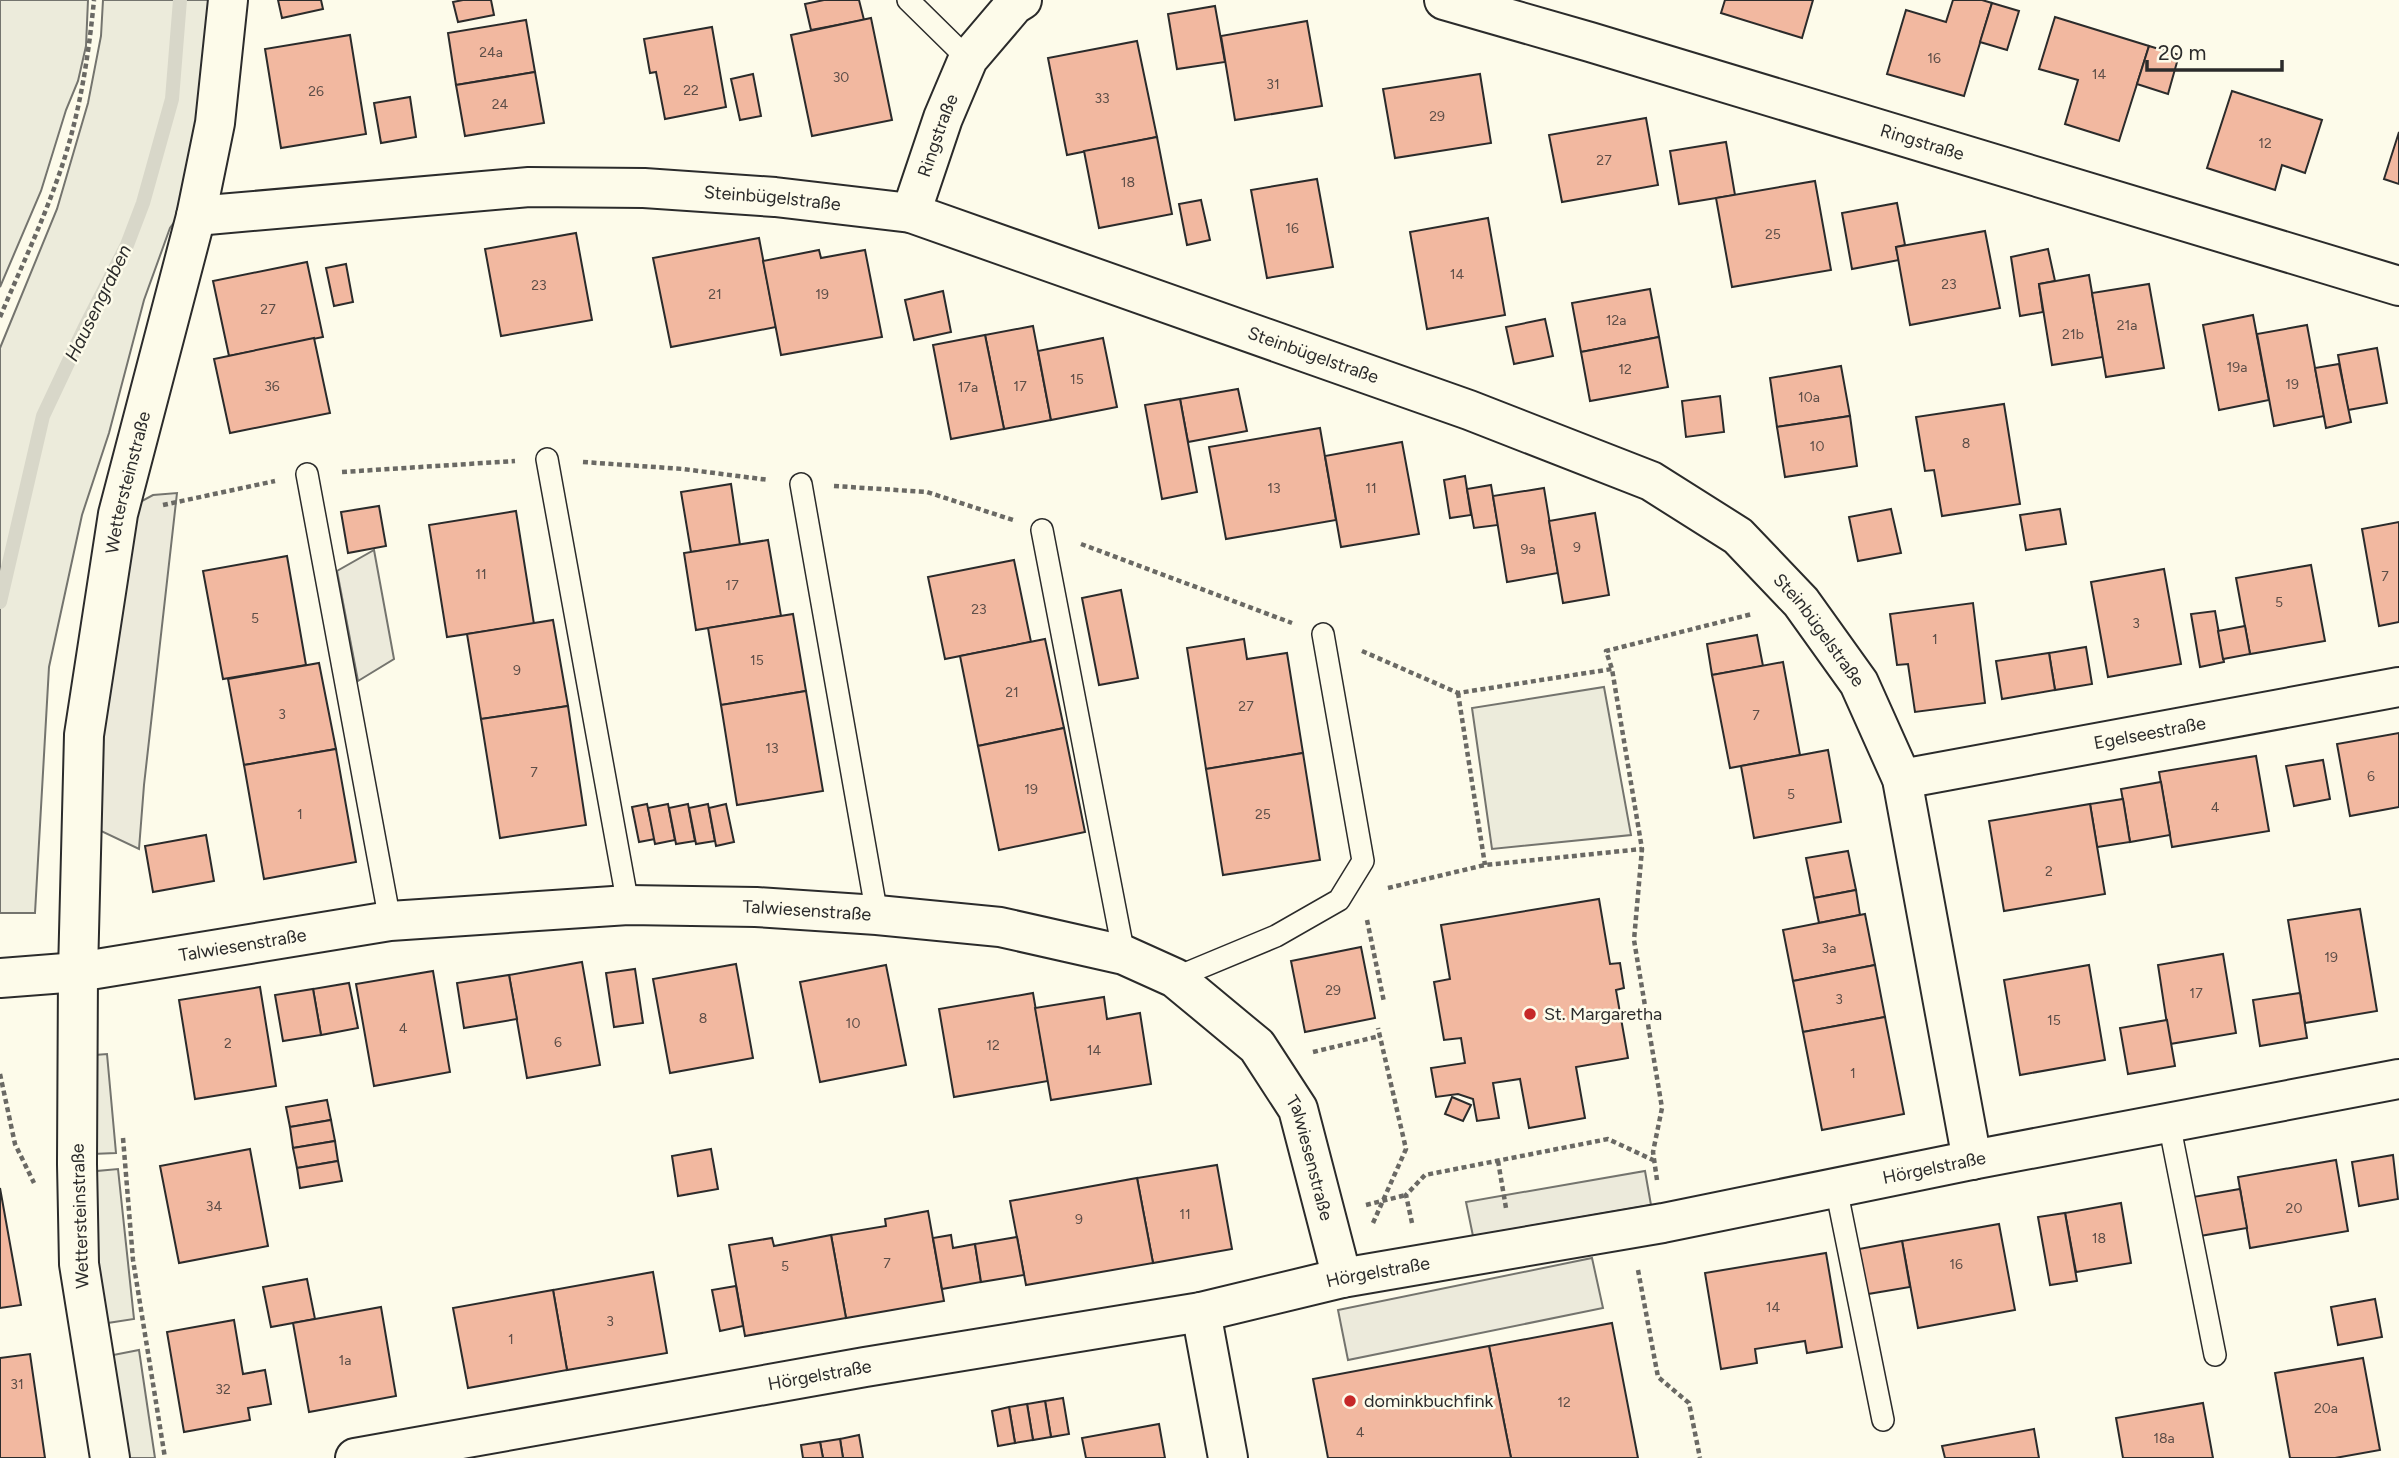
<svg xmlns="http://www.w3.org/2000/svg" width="2399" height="1458" viewBox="0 0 2399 1458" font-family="Figtree,sans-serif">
<rect width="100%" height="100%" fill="#fdfbea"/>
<!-- green -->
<g fill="#ecebdb" stroke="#74746e" stroke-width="2">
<path d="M0,0H88L86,46L78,81L66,110L41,191L0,287Z"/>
<path d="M103,0H215L183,210L170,228L144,300L109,433L82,515L49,667L35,913H0V348L57,209L88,103L101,36Z"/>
<path d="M1604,687L1631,835L1492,849L1472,708Z"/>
<path d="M107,1054L116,1153L92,1154L95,1055Z"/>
<path d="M118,1169L134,1319L101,1324L94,1260L97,1171Z"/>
<path d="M139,1350L155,1458H129L123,1451L108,1356Z"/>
</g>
<!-- parking -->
<g fill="#eceadb" stroke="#74746e" stroke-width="2">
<path d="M177,493L144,785L139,849L82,822L118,514L153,495Z"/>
<path d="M374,550L394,659L358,681L337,571Z"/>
<path d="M1645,1171L1651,1205L1473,1236L1466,1202Z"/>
<path d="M1592,1258L1603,1308L1348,1360L1338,1310Z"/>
</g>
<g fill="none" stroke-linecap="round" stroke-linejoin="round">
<!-- stream -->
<path stroke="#d8d7c9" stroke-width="14" d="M0,602L43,416L84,329L127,245L143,203L172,99L180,0"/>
</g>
<!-- building -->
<g fill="#f2b8a0" stroke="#2b2b2b" stroke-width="2">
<path d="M278,0H321L323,9L282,18Z"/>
<path d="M463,0H491L494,15L458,22L453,2Z"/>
<path d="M824,0H859L864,20L811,30L805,4Z"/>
<path d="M1725,0H1813L1802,38L1721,13Z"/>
<path d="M1953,0H1982L1992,3L1964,96L1887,74L1906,10L1946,22Z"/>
<path d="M1992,3L2019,11L2007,50L1980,42Z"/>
<path d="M1215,6L1225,62L1177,69L1168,14Z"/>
<path d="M2055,17L2149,46L2119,141L2065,124L2078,80L2039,69Z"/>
<path d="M871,18L892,120L812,136L791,35Z"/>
<path d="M526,20L535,72L456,85L448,33Z"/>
<path d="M1307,21L1322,106L1235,120L1221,36Z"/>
<path d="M712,27L726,107L665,119L656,72L650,73L644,39Z"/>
<path d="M350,35L366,134L281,148L265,49Z"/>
<path d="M1137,41L1157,137L1067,155L1048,58Z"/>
<path d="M2149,46L2179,55L2168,94L2137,84Z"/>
<path d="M535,72L544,123L465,136L456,85Z"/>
<path d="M753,74L761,116L740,120L731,79Z"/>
<path d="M1480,74L1491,143L1395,158L1383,89Z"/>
<path d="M2232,91L2322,120L2305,173L2282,165L2275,190L2207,168Z"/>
<path d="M410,97L416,137L381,143L374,103Z"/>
<path d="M1646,118L1658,185L1562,202L1549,135Z"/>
<path d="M2399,132V184L2384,179Z"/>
<path d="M1157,137L1172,214L1099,228L1084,151Z"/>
<path d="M1726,142L1735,195L1679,204L1670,151Z"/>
<path d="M1317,179L1333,267L1267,278L1251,190Z"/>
<path d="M1815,181L1831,270L1732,287L1716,198Z"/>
<path d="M1201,200L1210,240L1187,245L1179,204Z"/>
<path d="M1897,203L1905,245L1896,247L1899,260L1852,269L1842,213Z"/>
<path d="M1488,218L1505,315L1427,329L1410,232Z"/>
<path d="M1985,231L2000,308L1910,325L1896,247Z"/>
<path d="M576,233L592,320L501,336L485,249Z"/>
<path d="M759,238L776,327L671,347L653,258Z"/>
<path d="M2048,249L2055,281L2039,284L2043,312L2020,316L2011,257Z"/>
<path d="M819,250L821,258L865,250L882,337L781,355L763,261Z"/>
<path d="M307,262L323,337L229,356L213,281Z"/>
<path d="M346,264L353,302L334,306L326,268Z"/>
<path d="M2089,275L2103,357L2052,365L2039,284Z"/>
<path d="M2149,284L2164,368L2106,377L2092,293Z"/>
<path d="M1650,289L1659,337L1581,352L1572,303Z"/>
<path d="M943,291L951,332L914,340L905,300Z"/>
<path d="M2253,315L2269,400L2219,410L2203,325Z"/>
<path d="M1545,319L1553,356L1514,364L1506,327Z"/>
<path d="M2307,325L2324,416L2274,426L2257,334Z"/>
<path d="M1033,326L1051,420L1004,429L985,335Z"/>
<path d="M985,335L1004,429L951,439L933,345Z"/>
<path d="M1659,337L1668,387L1590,401L1581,352Z"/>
<path d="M314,338L330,413L230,433L214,359Z"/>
<path d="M1103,338L1117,407L1051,420L1038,351Z"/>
<path d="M2377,348L2387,403L2348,410L2338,355Z"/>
<path d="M2339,364L2351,422L2326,428L2315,368Z"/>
<path d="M1841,366L1850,416L1777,427L1770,378Z"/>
<path d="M1238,389L1247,431L1188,442L1180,399Z"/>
<path d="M1720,396L1724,432L1686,437L1682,401Z"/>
<path d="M1180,399L1197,492L1162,499L1145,405Z"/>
<path d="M2004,404L2020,504L1942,516L1934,470L1925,471L1916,417Z"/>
<path d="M1850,416L1857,466L1785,477L1777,427Z"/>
<path d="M1320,428L1336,520L1226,539L1209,447Z"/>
<path d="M1402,442L1419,534L1341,547L1325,456Z"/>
<path d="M1465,476L1471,515L1450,518L1444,480Z"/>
<path d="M731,484L740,545L691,552L681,492Z"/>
<path d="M1491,485L1498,525L1474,528L1467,489Z"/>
<path d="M1544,488L1558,573L1507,582L1493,496Z"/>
<path d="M379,506L386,546L348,553L341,512Z"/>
<path d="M1891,509L1901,553L1858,561L1849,517Z"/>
<path d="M2060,509L2066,544L2026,550L2020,515Z"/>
<path d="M516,511L534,624L447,637L429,525Z"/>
<path d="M1595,513L1609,595L1563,603L1549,521Z"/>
<path d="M2399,522V622L2379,626L2362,529Z"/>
<path d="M768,540L781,616L696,630L684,553Z"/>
<path d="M287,556L306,665L223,679L203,571Z"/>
<path d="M1014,560L1031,642L945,659L928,577Z"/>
<path d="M2311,565L2325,641L2250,654L2236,578Z"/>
<path d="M2164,569L2181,664L2108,677L2091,582Z"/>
<path d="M1121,590L1138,678L1099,685L1082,598Z"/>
<path d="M1973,603L1985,703L1915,712L1908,664L1897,665L1890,614Z"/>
<path d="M2215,611L2224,662L2200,667L2191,614Z"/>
<path d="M793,614L806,691L721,705L708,628Z"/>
<path d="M553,620L568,706L481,719L467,634Z"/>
<path d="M2245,626L2250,654L2223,659L2218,631Z"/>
<path d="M1757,635L1763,666L1712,675L1707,644Z"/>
<path d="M1045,639L1064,728L978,746L960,656Z"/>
<path d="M1244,639L1247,659L1287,653L1303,753L1206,769L1187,648Z"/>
<path d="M2086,647L2092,684L2055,690L2049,653Z"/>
<path d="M2049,653L2055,690L2002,699L1996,661Z"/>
<path d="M1783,662L1800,755L1730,768L1712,675Z"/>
<path d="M319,663L336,749L244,765L228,679Z"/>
<path d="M806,691L823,791L737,805L721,705Z"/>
<path d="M568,706L586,825L500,838L481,719Z"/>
<path d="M1064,728L1085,832L999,850L978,746Z"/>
<path d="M2399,733V807L2350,816L2337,744Z"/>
<path d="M336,749L356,862L264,879L244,765Z"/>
<path d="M1828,750L1841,822L1754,838L1741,766Z"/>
<path d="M1303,753L1320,860L1223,875L1206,769Z"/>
<path d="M2256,756L2269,831L2172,847L2159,772Z"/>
<path d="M2323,760L2330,799L2294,806L2286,766Z"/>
<path d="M2161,782L2170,835L2130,842L2121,789Z"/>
<path d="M2123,799L2130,842L2097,847L2090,804Z"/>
<path d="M647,804L655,839L639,842L632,807Z"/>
<path d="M668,804L675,840L655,844L648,808Z"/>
<path d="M688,804L695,841L676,844L669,808Z"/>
<path d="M708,804L715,841L696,844L689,808Z"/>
<path d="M726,804L734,842L716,846L709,808Z"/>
<path d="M2090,804L2105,894L2004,911L1989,821Z"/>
<path d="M206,835L214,881L153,892L145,846Z"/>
<path d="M1848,851L1856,890L1814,898L1806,858Z"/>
<path d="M1856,890L1860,915L1819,923L1814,898Z"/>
<path d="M1599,899L1610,964L1620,963L1624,988L1616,990L1628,1058L1576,1067L1585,1118L1529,1128L1520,1079L1493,1083L1499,1118L1477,1121L1473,1099L1458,1094L1436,1097L1431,1068L1465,1063L1461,1038L1444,1040L1434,982L1450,979L1441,925Z"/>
<path d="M2360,909L2377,1011L2305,1023L2288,920Z"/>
<path d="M1865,914L1875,965L1793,981L1783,930Z"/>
<path d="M1361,947L1375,1018L1305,1032L1291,961Z"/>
<path d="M2223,954L2236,1033L2170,1044L2158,965Z"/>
<path d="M582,962L600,1065L527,1078L509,975Z"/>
<path d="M736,964L753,1058L670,1073L653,979Z"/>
<path d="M886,965L906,1065L820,1082L800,982Z"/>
<path d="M1875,965L1885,1017L1803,1032L1793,981Z"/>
<path d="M2089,965L2105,1060L2020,1075L2004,980Z"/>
<path d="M635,969L643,1023L614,1027L606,973Z"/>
<path d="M433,971L450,1072L374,1086L356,984Z"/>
<path d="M509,975L517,1019L464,1028L457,983Z"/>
<path d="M349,983L358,1028L321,1035L313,989Z"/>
<path d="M260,987L276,1086L195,1099L179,1000Z"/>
<path d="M313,989L321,1035L283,1041L275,995Z"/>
<path d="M1033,993L1048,1081L954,1097L939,1009Z"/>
<path d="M2300,993L2307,1038L2260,1046L2253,1000Z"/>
<path d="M1104,997L1107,1019L1140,1013L1151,1084L1051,1100L1035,1008Z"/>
<path d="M1885,1017L1904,1114L1822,1130L1803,1032Z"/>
<path d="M2167,1020L2175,1066L2128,1074L2120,1028Z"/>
<path d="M1452,1097L1471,1105L1463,1121L1445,1114Z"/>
<path d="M327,1100L331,1120L290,1127L286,1107Z"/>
<path d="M331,1120L335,1141L293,1148L290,1127Z"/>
<path d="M335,1141L338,1161L297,1168L293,1148Z"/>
<path d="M250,1149L268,1246L179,1263L160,1166Z"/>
<path d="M711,1149L718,1189L678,1196L672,1156Z"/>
<path d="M2393,1155L2398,1199L2359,1206L2352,1162Z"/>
<path d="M2336,1160L2348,1231L2250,1248L2238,1177Z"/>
<path d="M338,1161L342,1181L300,1188L297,1168Z"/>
<path d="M1217,1165L1232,1249L1153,1263L1137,1178Z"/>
<path d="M1137,1178L1153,1263L1026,1285L1010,1201Z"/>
<path d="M0,1188L21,1305L0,1308Z"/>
<path d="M2240,1189L2247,1228L2200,1236L2193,1197Z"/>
<path d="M2121,1203L2131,1263L2076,1272L2065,1213Z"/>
<path d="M928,1211L944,1301L846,1318L831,1235L886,1226L885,1219Z"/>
<path d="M2065,1213L2077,1281L2050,1285L2038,1217Z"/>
<path d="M1999,1224L2015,1310L1918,1328L1902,1241Z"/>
<path d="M831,1235L846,1318L745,1336L729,1245L772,1238L774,1246Z"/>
<path d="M951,1235L953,1248L975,1244L981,1282L942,1289L933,1238Z"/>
<path d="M1017,1237L1024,1275L981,1282L975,1244Z"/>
<path d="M1902,1241L1910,1287L1868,1294L1859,1249Z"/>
<path d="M1826,1253L1842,1347L1807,1353L1805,1341L1755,1349L1757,1363L1721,1369L1705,1273Z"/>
<path d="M653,1272L667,1353L567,1370L553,1290Z"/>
<path d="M307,1279L315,1319L271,1327L263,1287Z"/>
<path d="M736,1286L743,1326L720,1331L712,1290Z"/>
<path d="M553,1290L567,1370L468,1388L453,1308Z"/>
<path d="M2375,1299L2382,1337L2338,1345L2331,1307Z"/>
<path d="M381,1307L396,1396L309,1412L293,1323Z"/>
<path d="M234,1320L243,1374L265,1370L271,1404L248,1408L250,1420L184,1432L167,1332Z"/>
<path d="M1612,1323L1638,1458H1511L1489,1346Z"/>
<path d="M1489,1346L1511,1458H1328L1313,1379Z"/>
<path d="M30,1354L45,1458H0V1358Z"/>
<path d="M2363,1358L2380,1450L2335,1458H2290L2275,1373Z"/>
<path d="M1063,1398L1069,1434L1051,1437L1045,1401Z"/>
<path d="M1045,1401L1051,1437L1033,1440L1027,1404Z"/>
<path d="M2203,1403L2213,1458H2123L2116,1418Z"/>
<path d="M1027,1404L1033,1440L1015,1443L1009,1407Z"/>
<path d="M1009,1407L1015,1443L998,1446L992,1411Z"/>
<path d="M1159,1424L1165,1458H1086L1082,1438Z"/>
<path d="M2034,1429L2039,1458H1945L1942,1446Z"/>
<path d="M859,1435L863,1458H843L840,1439Z"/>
<path d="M840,1439L843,1458H823L820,1442Z"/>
<path d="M820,1442L823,1458H803L801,1445Z"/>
</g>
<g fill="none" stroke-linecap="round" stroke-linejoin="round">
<defs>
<g id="lane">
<path d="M908,0L968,59"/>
<path d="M547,459L628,905"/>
<path d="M307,474L390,921"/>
<path d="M801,484L877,915"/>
<path d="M1042,530L1124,955"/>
<path d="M1175,978L1276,936L1339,900L1363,861L1323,634"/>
<path d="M2169,1123L2215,1355"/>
<path d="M1836,1188L1883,1420"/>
</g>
<g id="street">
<path id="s1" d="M1444,0L1590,42L2399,286"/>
<path id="s2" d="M911,213L943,118L968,59L1014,5L1022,0"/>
<path id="s3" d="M196,216L529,187L644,188L775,197L911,213L1469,410L1651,481L1738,536L1801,602L1859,683L1902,779L1972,1160"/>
<path id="s4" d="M1902,779L2399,687"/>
<path id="s5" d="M0,978L78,972L390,921L628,905L756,907L877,915L1000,927L1124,955L1175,978L1257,1046L1298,1109L1342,1278"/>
<path d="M1201,1312L1228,1458"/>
<path id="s6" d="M110,1458L79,1264L77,1164L78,972L84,735L118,514L196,216L215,123L228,0"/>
<path id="s7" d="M355,1458L865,1367L1201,1312L1342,1278L1663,1223L1972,1160L2399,1079"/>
</g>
</defs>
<!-- lane casing -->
<use href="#lane" stroke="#2b2b2b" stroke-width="24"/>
<!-- street casing -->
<use href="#street" stroke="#2b2b2b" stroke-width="42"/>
<!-- path -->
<g stroke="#6a6964" stroke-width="4.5" stroke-dasharray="5 3.5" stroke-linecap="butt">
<path d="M0,317C19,272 40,228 56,183C78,124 88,62 94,0"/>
<path d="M583,462L683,469L769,480"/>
<path d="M342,472L515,461"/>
<path d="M834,486L927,492L1013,520"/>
<path d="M163,505L275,481"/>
<path d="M1081,544L1292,623"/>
<path d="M1362,651L1458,693L1612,669"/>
<path d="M1458,693L1485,865"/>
<path d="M1388,888L1485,865L1642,849"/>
<path d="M1367,920L1384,1002"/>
<path d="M1313,1052L1380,1036"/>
<path d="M0,1074L15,1144L34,1183"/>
<path d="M123,1138L133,1260L165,1458"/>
<path d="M1498,1161L1506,1208"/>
<path d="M1657,1180L1653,1152L1662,1108L1634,940L1642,849L1612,669L1606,651L1752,614"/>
<path d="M1366,1205L1406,1195"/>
<path d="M1373,1223L1406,1149L1378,1028"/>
<path d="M1412,1223L1406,1195L1425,1175L1608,1139L1653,1160"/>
<path d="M1638,1270L1658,1377L1689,1403L1700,1458"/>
</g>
<!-- lane -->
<use href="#lane" stroke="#fdfbea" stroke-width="21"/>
<!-- street -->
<use href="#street" stroke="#fdfbea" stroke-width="38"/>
</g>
<!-- markers -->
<g fill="#c62828" stroke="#fdfbea" stroke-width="2.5">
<circle cx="1530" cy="1014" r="7"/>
<circle cx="1350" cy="1401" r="7"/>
</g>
<g text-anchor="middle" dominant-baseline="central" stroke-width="5" stroke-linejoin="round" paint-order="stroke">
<!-- number labels -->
<g font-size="14" fill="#5d4e48">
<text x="491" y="52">24a</text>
<text x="1934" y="58">16</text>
<text x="2099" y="74">14</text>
<text x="841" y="77">30</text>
<text x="1273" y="84">31</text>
<text x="691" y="90">22</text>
<text x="316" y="91">26</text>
<text x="1102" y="98">33</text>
<text x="500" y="104">24</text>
<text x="1437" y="116">29</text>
<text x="2265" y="143">12</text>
<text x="1604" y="160">27</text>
<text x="1128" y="182">18</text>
<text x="1292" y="228">16</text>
<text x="1773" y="234">25</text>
<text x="1457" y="274">14</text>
<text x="1949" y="284">23</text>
<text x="539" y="285">23</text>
<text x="715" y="294">21</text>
<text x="822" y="294">19</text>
<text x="268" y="309">27</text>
<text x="1616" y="320">12a</text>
<text x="2127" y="325">21a</text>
<text x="2073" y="334">21b</text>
<text x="2237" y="367">19a</text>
<text x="1625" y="369">12</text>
<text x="1077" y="379">15</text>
<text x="2292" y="384">19</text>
<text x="272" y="386">36</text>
<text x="1020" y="386">17</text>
<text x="968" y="387">17a</text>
<text x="1809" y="397">10a</text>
<text x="1966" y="443">8</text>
<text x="1817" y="446">10</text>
<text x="1274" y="488">13</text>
<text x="1371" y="488">11</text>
<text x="1577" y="547">9</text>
<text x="1528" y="549">9a</text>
<text x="481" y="574">11</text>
<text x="2385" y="576">7</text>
<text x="732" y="585">17</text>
<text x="2279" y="602">5</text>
<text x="979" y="609">23</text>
<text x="255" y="618">5</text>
<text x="2136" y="623">3</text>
<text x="1935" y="639">1</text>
<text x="757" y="660">15</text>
<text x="517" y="670">9</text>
<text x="1012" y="692">21</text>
<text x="1246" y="706">27</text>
<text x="282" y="714">3</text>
<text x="1756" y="715">7</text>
<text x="772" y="748">13</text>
<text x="534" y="772">7</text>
<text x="2371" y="776">6</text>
<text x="1031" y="789">19</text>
<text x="1791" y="794">5</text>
<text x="2215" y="807">4</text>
<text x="300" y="814">1</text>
<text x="1263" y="814">25</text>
<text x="2049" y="871">2</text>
<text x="1829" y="948">3a</text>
<text x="2331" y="957">19</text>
<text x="1333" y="990">29</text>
<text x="2196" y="993">17</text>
<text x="1839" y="999">3</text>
<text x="703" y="1018">8</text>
<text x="2054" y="1020">15</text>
<text x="853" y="1023">10</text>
<text x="403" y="1028">4</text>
<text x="558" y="1042">6</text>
<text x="228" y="1043">2</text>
<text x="993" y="1045">12</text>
<text x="1094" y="1050">14</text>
<text x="1853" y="1073">1</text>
<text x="214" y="1206">34</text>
<text x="2294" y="1208">20</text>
<text x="1185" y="1214">11</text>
<text x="1079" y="1219">9</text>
<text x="2099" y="1238">18</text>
<text x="887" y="1263">7</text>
<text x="1956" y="1264">16</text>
<text x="785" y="1266">5</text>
<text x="1773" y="1307">14</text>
<text x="610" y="1321">3</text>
<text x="511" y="1339">1</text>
<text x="345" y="1360">1a</text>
<text x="17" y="1384">31</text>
<text x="223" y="1389">32</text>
<text x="1564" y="1402">12</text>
<text x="2326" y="1408">20a</text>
<text x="1360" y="1432">4</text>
<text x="2164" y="1438">18a</text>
</g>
<!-- street labels -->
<g font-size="18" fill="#2b2b2b" stroke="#fdfbea">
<text stroke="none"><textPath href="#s2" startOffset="82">Ringstraße</textPath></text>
<text stroke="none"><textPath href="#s1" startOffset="499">Ringstraße</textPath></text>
<text stroke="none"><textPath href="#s3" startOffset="578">Steinbügelstraße</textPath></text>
<text stroke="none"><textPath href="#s3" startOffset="1144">Steinbügelstraße</textPath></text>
<text stroke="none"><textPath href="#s6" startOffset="982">Wettersteinstraße</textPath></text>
<text stroke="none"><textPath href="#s3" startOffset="1732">Steinbügelstraße</textPath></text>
<text stroke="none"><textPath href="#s4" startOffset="252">Egelseestraße</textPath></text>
<text stroke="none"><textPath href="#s5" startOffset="812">Talwiesenstraße</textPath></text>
<text stroke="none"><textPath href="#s5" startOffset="245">Talwiesenstraße</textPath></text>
<text stroke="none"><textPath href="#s5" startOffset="1421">Talwiesenstraße</textPath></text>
<text stroke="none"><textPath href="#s7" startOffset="1606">Hörgelstraße</textPath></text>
<text transform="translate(80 1216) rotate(-92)">Wettersteinstraße</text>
<text stroke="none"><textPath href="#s7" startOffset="1040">Hörgelstraße</textPath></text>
<text stroke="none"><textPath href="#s7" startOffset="472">Hörgelstraße</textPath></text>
</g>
<!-- poi labels -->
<g font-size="18" fill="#2b2b2b" stroke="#fdfbea" text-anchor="start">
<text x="1544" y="1014">St. Margaretha</text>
<text x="1364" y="1401">dominkbuchfink</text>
</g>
<!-- water labels -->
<g font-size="19" font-style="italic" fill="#2b2b2b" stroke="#fdfbea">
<text transform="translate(98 303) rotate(-64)">Hausengraben</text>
</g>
</g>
<!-- scale -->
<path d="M2147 60v10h135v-10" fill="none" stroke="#2b2b2b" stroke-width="3.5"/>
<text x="2158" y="60" font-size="21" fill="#2b2b2b" stroke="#fdfbea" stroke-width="5" paint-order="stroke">20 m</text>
</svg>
